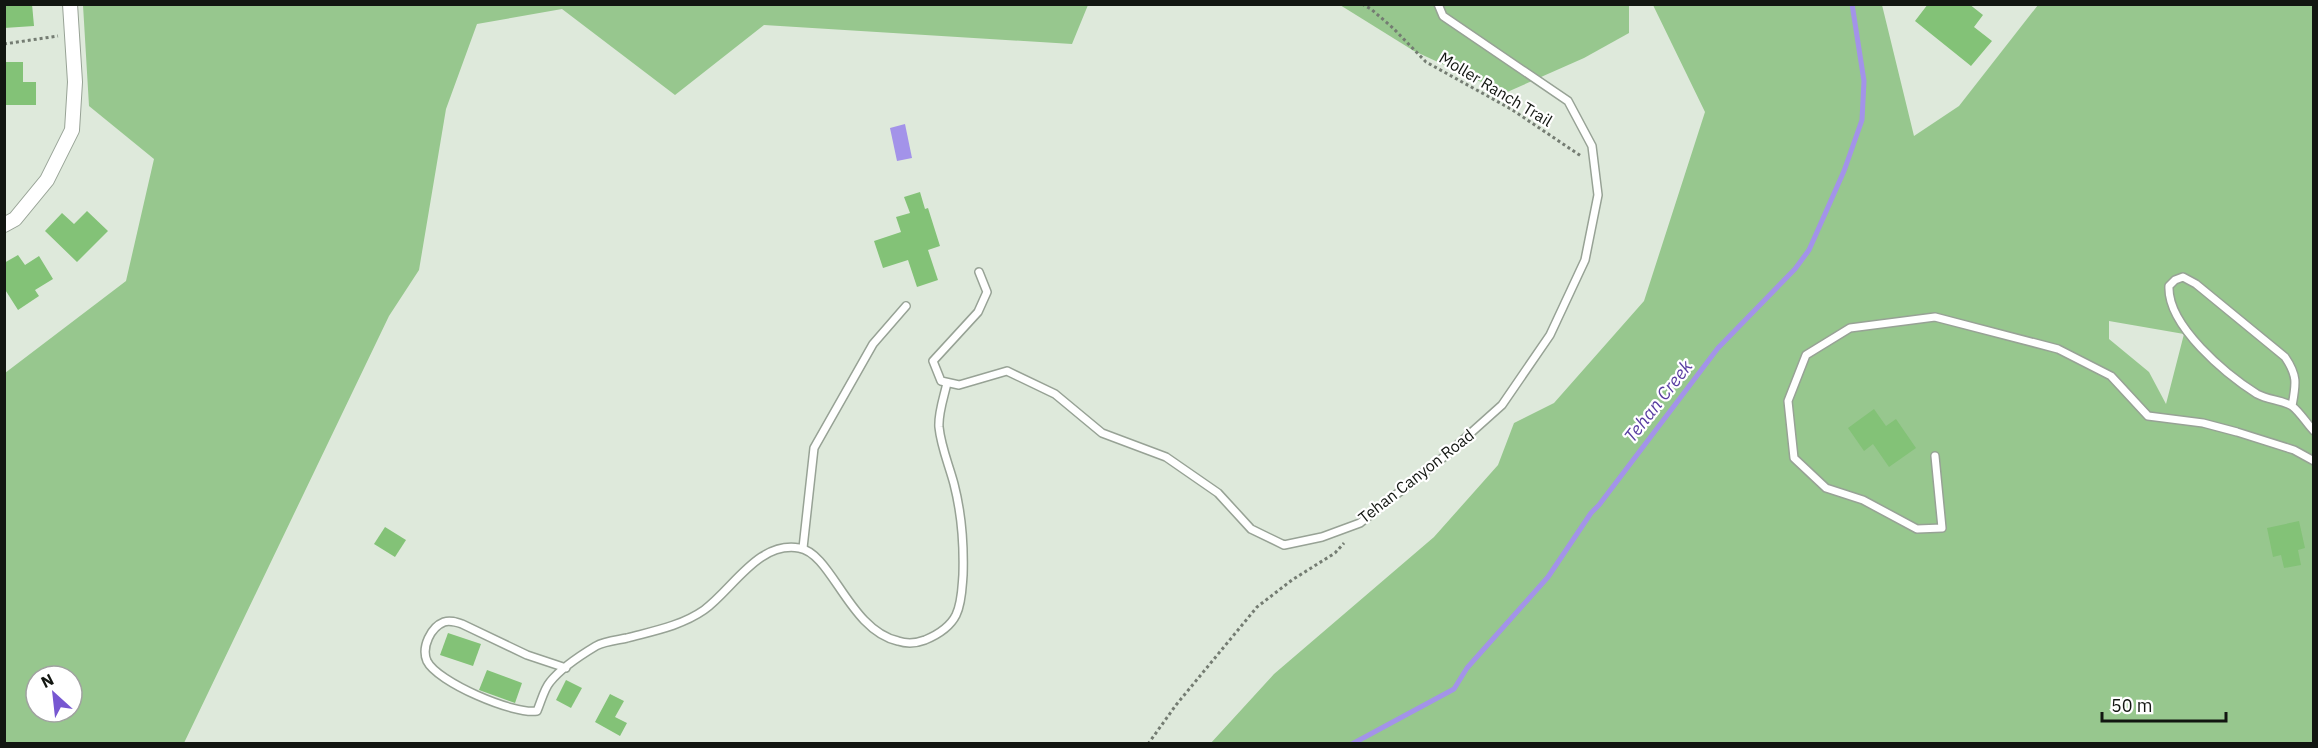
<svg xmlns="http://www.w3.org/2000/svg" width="2318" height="748" viewBox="0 0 2318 748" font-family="'IBM Plex Sans',sans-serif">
<rect width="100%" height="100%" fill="#dee9db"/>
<!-- green -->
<g fill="#97c78e" fill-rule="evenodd">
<path d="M83,5V4L1088,5L1072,44L764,25L675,95L562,9L477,24L446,109L419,270L389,316L184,743H5V373L126,281L154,159L89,106ZM36,676H72V712H36Z"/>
<path d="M1340,5H1629V33L1584,58L1505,93L1414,51Z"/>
<path d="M1653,5H1882L1914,136L1959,106L2038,5H2313V743L1210,744L1274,674L1434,537L1498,465L1514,423L1554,403L1644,301L1705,112ZM2109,321L2184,334L2166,404L2149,372L2109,339Z"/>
</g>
<!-- water -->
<path fill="#a393e9" d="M905,124L912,158L897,161L890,128Z"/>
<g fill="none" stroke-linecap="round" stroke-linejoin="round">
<!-- stream -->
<path stroke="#a393e9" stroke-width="5" d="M1352,744L1454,689L1467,668L1548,577L1591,513L1599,505L1718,348L1795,269L1809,250L1844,171L1862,120L1864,81L1852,4"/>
</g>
<!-- building -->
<g fill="#83c277">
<path d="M4,4H32L34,26L4,28Z"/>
<path d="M1928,4H1969L1983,15L1974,27L1992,41L1971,66L1915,21Z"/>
<path d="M4,62H23V82H36V105H4Z"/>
<path d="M920,192L925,209L928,208L940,246L928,250L938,280L917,287L908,260L883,268L874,241L901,232L896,217L910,213L904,197Z"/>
<path d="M87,211L108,231L77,262L45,231L62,213L74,224Z"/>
<path d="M18,255L25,265L39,256L53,279L35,290L39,296L18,310L4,288V263Z"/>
<path d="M1874,409L1886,426L1896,419L1916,448L1889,467L1873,444L1864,451L1848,428Z"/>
<path d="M2299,521L2305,548L2298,550L2301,565L2284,568L2281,555L2273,557L2267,528Z"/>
<path d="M385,527L406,540L395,557L374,544Z"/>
<path d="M448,633L481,644L473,666L440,655Z"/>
<path d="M487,670L522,683L515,703L479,690Z"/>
<path d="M566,680L582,688L571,708L556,700Z"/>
<path d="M610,694L624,701L615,717L627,723L620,736L595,722Z"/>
</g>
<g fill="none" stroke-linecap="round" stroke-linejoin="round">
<defs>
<g id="lane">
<path d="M979,272L987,292L978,312L933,361L941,381L959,385L1007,371L1055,394L1102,433L1166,457L1218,493L1251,529L1284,545L1322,537L1360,523L1445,456L1502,405L1550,335L1585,260L1598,195L1592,146L1568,101L1443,16L1438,4"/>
<path d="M2292,406C2296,384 2298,376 2285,357L2196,284L2183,277L2175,280L2169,286C2167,326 2227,375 2257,394C2268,400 2282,400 2292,406C2300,412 2307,424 2314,431"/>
<path d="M1935,456L1942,528L1917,529L1863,500L1826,488L1794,458L1788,401L1806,355L1850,328L1935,317L2058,349L2111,376L2148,416L2203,423L2237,432L2294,450L2314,461"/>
<path d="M803,548L814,448L873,344L906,306"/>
<path d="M566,668L527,655L462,624C456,622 450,620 444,622C431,627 421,647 427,661C437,682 514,715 537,711C541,702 544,689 550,682C561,668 581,655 596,646C605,641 618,640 627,638C653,631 681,626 704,610C733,589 758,541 799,548C832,553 849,630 898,641C907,644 917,643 925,640C937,635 950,627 956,615C962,603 962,587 963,575C964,543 962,515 954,484C949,465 941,447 939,427C938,413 944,397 947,383"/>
</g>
<path id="street" d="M4,225L15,219L47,180L72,130L75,82L70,4"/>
</defs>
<!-- lane casing -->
<use href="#lane" stroke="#97a295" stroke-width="10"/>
<!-- street casing -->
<use href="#street" stroke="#97a295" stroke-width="16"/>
<!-- path -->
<g stroke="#747c72" stroke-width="3" stroke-dasharray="3 3" stroke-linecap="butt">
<path d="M1362,4L1371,9L1393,28L1426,62L1511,109L1581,156"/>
<path d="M4,44L58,36"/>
<path d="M1148,744L1176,705L1257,607L1292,580L1335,553L1344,543"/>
</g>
<!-- lane -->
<use href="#lane" stroke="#fff" stroke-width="7"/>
<!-- street -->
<use href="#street" stroke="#fff" stroke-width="14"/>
</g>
<g text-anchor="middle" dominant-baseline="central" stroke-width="4.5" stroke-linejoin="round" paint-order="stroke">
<!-- street labels -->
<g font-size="16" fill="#121611" stroke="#fff">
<text transform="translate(1496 89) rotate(31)">Moller Ranch Trail</text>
<text transform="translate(1416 476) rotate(-38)">Tehan Canyon Road</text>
</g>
<!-- water labels -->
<g font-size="18" font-style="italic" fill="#583da1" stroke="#fff">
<text transform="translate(1658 401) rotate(-52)">Tehan Creek</text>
</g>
</g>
<!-- border -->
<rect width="2318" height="748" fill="none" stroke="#121611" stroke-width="12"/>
<!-- north arrow -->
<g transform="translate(54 694) rotate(333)"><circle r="28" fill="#ffffff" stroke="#a0a2a0" stroke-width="1.5"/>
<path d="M0-4.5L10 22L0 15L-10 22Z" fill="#7757d1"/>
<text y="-9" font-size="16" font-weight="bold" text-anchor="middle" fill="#121611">N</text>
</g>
<!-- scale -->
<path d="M2102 712v9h124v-9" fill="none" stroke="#121611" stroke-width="3"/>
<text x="2111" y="712" font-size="18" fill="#121611" stroke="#ffffff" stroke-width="4.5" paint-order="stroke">50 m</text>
</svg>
